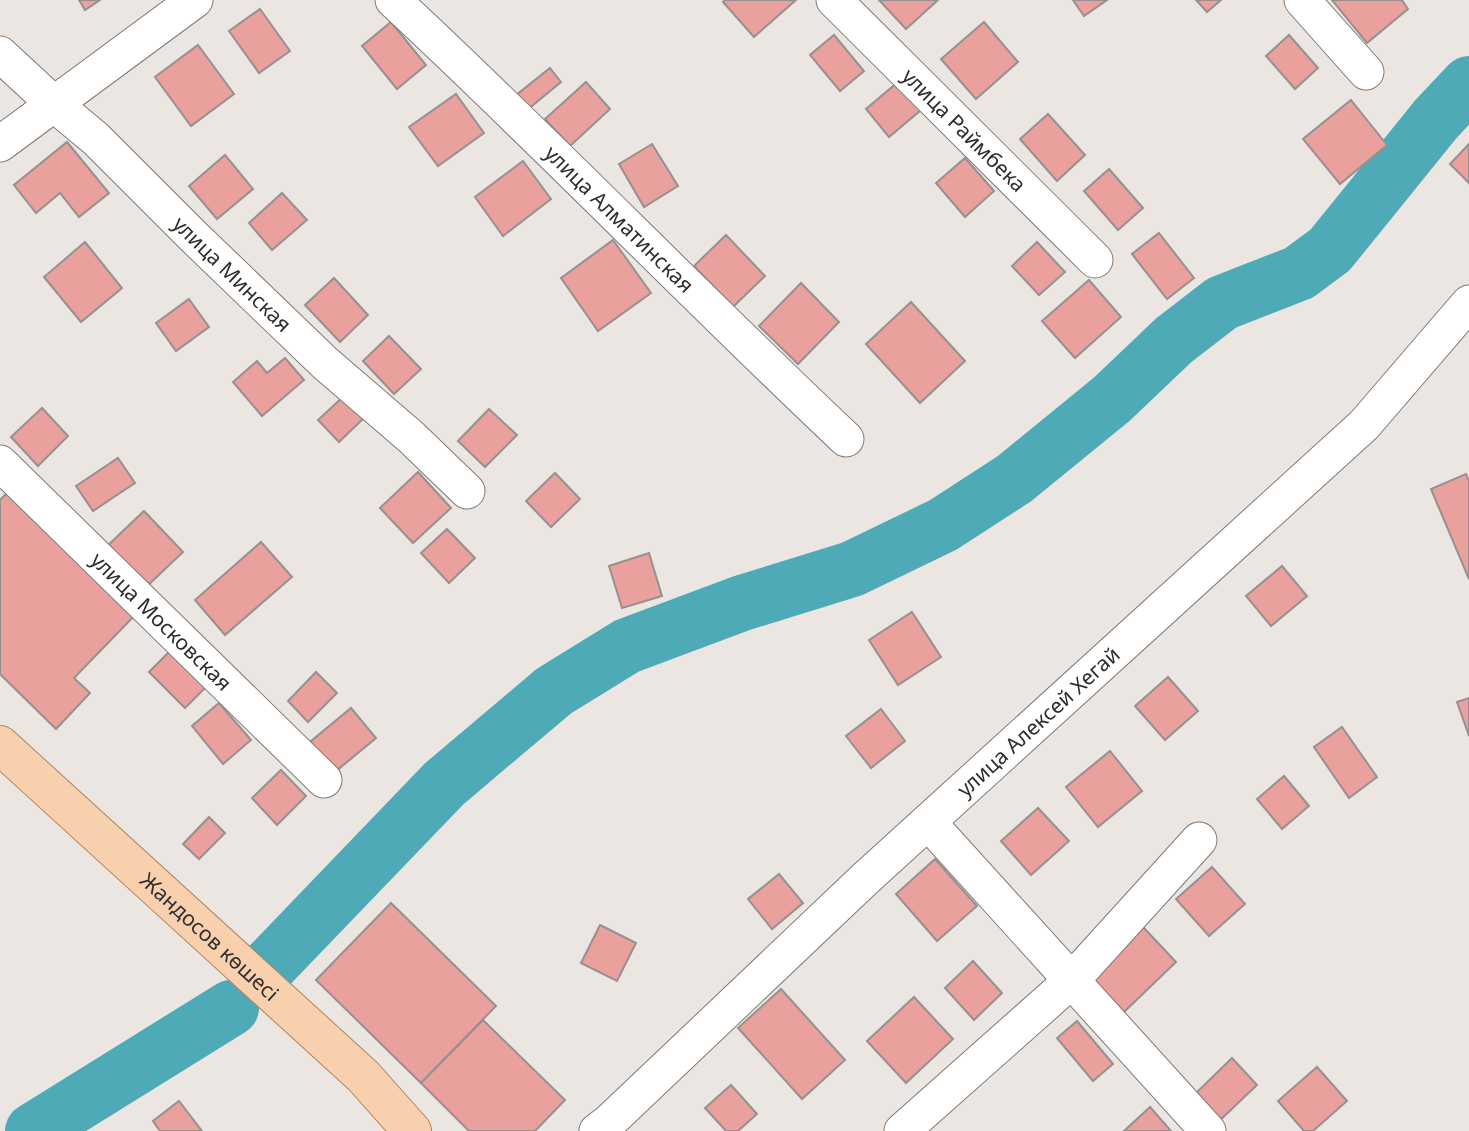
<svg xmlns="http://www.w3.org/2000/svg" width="1469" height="1131" viewBox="0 0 1469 1131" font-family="'Noto Sans',sans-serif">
<rect width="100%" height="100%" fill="#ece6e2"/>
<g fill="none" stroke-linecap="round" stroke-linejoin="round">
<!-- river -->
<g stroke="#4eaab7" stroke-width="56">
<path d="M269,966L444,784L554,691L627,646L742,603L852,569L943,525L1014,479L1112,399L1174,340L1222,303L1299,273L1330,250L1436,119L1469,84"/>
<path d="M33,1131L231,1008"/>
</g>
</g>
<!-- building -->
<g fill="#eaa09d" stroke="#979090" stroke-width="2">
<path d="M79,0H100L85,10Z"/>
<path d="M725,0H796L754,37L723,2Z"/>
<path d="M879,0H938L906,29Z"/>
<path d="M1073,0H1107L1084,16Z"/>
<path d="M1196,0H1221L1207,12Z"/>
<path d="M1332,0H1402L1408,9L1367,43Z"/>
<path d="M260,9L290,51L259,73L229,31Z"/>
<path d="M391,22L426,65L397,89L362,46Z"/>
<path d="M984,22L1018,62L976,99L941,59Z"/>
<path d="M834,35L864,71L840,91L810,55Z"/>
<path d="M1289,35L1318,68L1295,89L1266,56Z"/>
<path d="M198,45L234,94L191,126L155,77Z"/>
<path d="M550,68L561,82L527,110L515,96Z"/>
<path d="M586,82L610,109L570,146L545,119Z"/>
<path d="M898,82L921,110L889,137L866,109Z"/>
<path d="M456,94L484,133L438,166L409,127Z"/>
<path d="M1351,100L1387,145L1340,184L1303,139Z"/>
<path d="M1048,114L1085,155L1057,181L1020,139Z"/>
<path d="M67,142L109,193L79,217L60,193L36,213L14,185Z"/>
<path d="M652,144L678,186L644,207L619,164Z"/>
<path d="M1469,144V183L1450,164Z"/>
<path d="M225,155L253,189L217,219L189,186Z"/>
<path d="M965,158L994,191L965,217L936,183Z"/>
<path d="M523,161L551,199L503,236L475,197Z"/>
<path d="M1109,169L1143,208L1118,230L1084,191Z"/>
<path d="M282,193L307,220L272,250L249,223Z"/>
<path d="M1159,233L1194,278L1167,299L1132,254Z"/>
<path d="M726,235L765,276L733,307L694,266Z"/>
<path d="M613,240L651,293L598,331L561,278Z"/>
<path d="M85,242L122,288L81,322L44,277Z"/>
<path d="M1037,242L1065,272L1039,295L1012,266Z"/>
<path d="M334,278L368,315L340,342L305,305Z"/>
<path d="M1089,280L1121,317L1075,358L1042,321Z"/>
<path d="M801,283L839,322L798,364L759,326Z"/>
<path d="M189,299L209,327L176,351L156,323Z"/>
<path d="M911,302L965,361L920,403L866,344Z"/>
<path d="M389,336L421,369L394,394L363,361Z"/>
<path d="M285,358L304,380L262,416L233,382L257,361L267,373Z"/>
<path d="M344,396L364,418L339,442L318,420Z"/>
<path d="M42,408L68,436L38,466L11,437Z"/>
<path d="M489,409L517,435L485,467L458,441Z"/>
<path d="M118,458L135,483L93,511L76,486Z"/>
<path d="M418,472L451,508L413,543L380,508Z"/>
<path d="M555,473L580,499L551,527L526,501Z"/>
<path d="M1466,474L1469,481V579L1431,489Z"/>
<path d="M12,488L138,612L74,678L90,693L56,729L0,674V500Z"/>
<path d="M144,511L183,552L144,589L105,548Z"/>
<path d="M447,529L475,558L449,583L421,553Z"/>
<path d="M261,542L292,577L225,635L195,600Z"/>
<path d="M649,553L662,596L622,608L609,566Z"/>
<path d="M1282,566L1307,596L1271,626L1246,596Z"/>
<path d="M912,612L941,657L898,685L869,640Z"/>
<path d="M171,650L207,686L185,708L149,672Z"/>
<path d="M316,672L337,693L308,722L288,701Z"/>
<path d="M1168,677L1198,711L1165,740L1135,706Z"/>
<path d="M1469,698V736L1457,702Z"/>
<path d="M219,703L251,740L223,764L192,726Z"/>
<path d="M351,708L376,738L335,772L310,742Z"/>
<path d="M881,709L905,741L871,768L846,736Z"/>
<path d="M1342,727L1377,777L1349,798L1314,747Z"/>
<path d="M1110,751L1142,791L1098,827L1066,787Z"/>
<path d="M281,770L306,796L277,825L252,798Z"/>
<path d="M1284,776L1309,806L1282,829L1257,799Z"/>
<path d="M1038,808L1069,841L1031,875L1001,841Z"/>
<path d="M209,817L225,833L199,859L183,844Z"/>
<path d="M935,859L977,906L937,941L896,894Z"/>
<path d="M1212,867L1245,904L1209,936L1176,899Z"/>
<path d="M779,874L803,903L772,929L748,899Z"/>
<path d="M391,903L496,1006L421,1083L316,980Z"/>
<path d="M600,925L636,943L617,981L581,963Z"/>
<path d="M1143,927L1176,962L1124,1012L1090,976Z"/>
<path d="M973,961L1002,993L974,1020L945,988Z"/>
<path d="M781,989L845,1060L802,1099L738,1028Z"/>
<path d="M914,997L953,1039L906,1083L867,1041Z"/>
<path d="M483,1020L565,1100L535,1131H469L421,1083Z"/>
<path d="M1077,1021L1113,1064L1093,1081L1057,1038Z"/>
<path d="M1232,1058L1257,1085L1216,1124L1191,1098Z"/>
<path d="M1317,1067L1347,1101L1313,1131H1304L1278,1101Z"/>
<path d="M731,1085L757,1114L738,1131H726L705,1108Z"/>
<path d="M179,1101L202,1131H160L153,1121Z"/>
<path d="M1150,1107L1171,1131H1124Z"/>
</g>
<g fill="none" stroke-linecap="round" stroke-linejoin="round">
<defs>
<g id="minor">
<path id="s1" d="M393,0C547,143 693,295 846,439"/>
<path id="s2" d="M834,0L1095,260"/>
<path d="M1302,0L1366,72"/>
<path id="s3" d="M0,54L54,104L96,139L193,236L325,363L411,437L467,491"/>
<path d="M0,144L195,0"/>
<path id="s4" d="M0,463L324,780"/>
<path d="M928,822L1208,1131"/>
<path id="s5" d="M597,1131L609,1122L866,878L1364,425L1469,303"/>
<path d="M902,1131L1071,981L1199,840"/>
</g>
<g id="major">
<path id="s6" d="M0,745L363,1076L412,1131"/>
</g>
</defs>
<!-- minor casing -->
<use href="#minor" stroke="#7f7a76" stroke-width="37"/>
<!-- major casing -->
<use href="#major" stroke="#af835d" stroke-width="40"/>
<!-- minor -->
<use href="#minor" stroke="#fff" stroke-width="35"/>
<!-- major -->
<use href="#major" stroke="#f8d0ae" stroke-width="38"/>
</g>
<g text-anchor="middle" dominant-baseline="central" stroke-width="5" stroke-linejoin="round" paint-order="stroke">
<!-- street labels -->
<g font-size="21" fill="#302e2c" stroke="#faf3f0">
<text stroke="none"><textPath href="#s2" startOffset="184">улица Раймбека</textPath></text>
<text stroke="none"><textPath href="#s1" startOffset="315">улица Алматинская</textPath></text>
<text stroke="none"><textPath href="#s3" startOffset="320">улица Минская</textPath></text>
<text stroke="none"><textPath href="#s4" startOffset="226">улица Московская</textPath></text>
<text stroke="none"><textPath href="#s5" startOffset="602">улица Алексей Хегай</textPath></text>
<text stroke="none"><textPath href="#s6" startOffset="284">Жандосов көшесі</textPath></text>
</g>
</g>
</svg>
